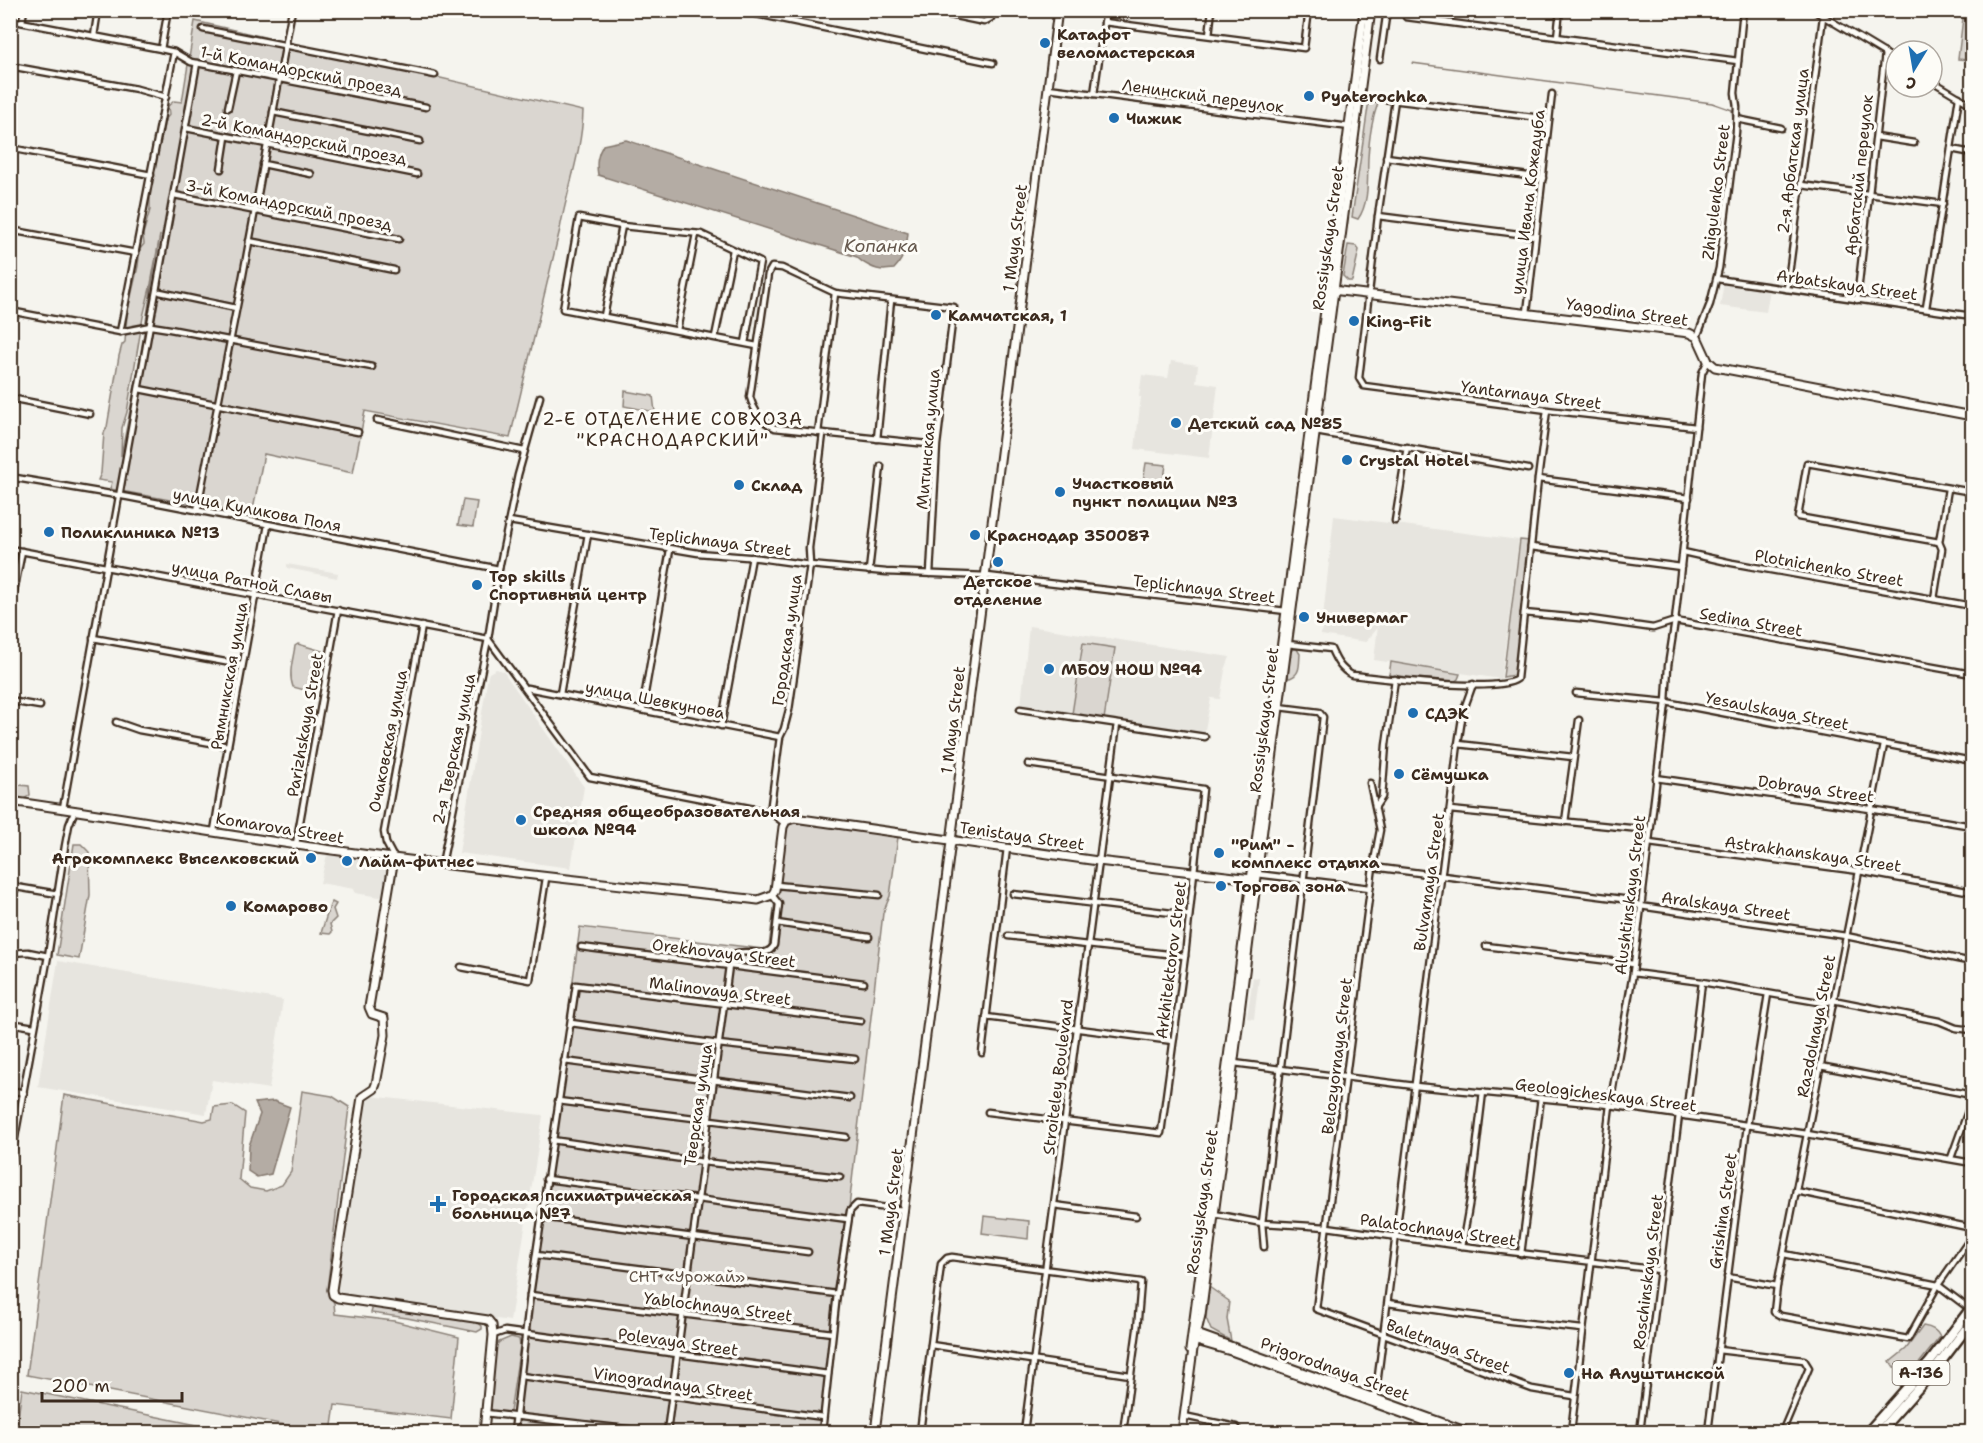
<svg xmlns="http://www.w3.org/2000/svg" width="1983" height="1443" viewBox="0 0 1983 1443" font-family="'Shantell Sans',sans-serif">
<rect width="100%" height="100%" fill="#f5f4ee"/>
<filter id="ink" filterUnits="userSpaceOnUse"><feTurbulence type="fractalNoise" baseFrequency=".0167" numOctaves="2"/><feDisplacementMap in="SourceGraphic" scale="12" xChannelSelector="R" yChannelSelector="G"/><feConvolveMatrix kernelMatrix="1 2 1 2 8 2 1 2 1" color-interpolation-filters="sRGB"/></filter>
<g filter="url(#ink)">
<!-- built -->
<g fill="#e7e5df">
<path d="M1724,282L1770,289L1766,312L1720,306Z"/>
<path d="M1171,361L1198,365L1196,382L1218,385L1209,458L1135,449L1141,397H1139L1142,375L1168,378Z"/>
<path d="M1334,516L1519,540L1501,679L1374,660L1378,625L1376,630L1366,642L1321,635Z"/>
<path d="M287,564L338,573L337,578L287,568Z"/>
<path d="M1029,626L1230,657L1225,670L1220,699L1211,698L1204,735L1021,706Z"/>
<path d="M496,669L503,671L584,787L571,868L459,853L488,676L489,673Z"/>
<path d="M328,851L392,860L386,898L355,893L354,889L320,883Z"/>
<path d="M58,961L283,1000L269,1089L212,1080L206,1114L38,1087Z"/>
<path d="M1253,977L1259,978L1254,1019L1247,1018Z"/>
<path d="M369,1096L542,1115L543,1116L510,1321L337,1295L335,1292L362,1102Z"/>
</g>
<!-- green -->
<g fill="#dad6d0" stroke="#8a8077" stroke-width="1.5" fill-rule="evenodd">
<path d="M1963,18L1972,19L1969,60L1958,59Z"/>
<path d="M195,21L583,111C582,151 567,190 560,229L510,438L365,411L353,473L264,454L252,515L110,489L112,482L98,480L101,473L104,433L107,427L119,356L122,345L125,342L127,314L138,266L140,249L144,244L143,234L150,210V191L165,120L169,115L168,106L174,101L182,102ZM160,235L138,370L121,456L122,428L127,412L143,317L151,284Z"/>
<path d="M1369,100L1379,101C1372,118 1369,140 1368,158C1367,177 1370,202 1358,219L1352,217Z"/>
<path d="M1348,245L1356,246L1359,250L1352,281H1348L1343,276Z"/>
<path d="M625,391L653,396L655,412L624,406Z"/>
<path d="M1146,463L1166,465L1163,485L1143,482Z"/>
<path d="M463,500L477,502L473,527L458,525Z"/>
<path d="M1520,540L1530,541L1514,675L1503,677Z"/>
<path d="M1083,643L1115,648L1104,719L1072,714Z"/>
<path d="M298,644L322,651L315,688L312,692L293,687C288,673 293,660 295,646Z"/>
<path d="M1293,649H1297L1300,654C1299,664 1301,674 1290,678H1288L1290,652Z"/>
<path d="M1391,662L1460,674L1458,679L1454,682L1389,675Z"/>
<path d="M10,784L29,786L30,795L24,799L11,797Z"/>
<path d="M792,820L894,834L898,837L890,896L883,913L823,1432H513L580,927L764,949L769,946L785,826Z"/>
<path d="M74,844H81L89,852L90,895L79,959L57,955Z"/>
<path d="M332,902L336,904L333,909L336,918L330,924L332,932L330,934L321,933L330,905Z"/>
<path d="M302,1091L332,1096L349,1107L327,1290L334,1303L335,1314L394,1321L459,1337L451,1419L335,1405L331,1432H291V1426L27,1375L64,1095L204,1121L212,1119L214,1107L233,1105L245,1113L239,1179L250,1188L266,1191L282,1185L291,1172Z"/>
<path d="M984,1216L1029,1221L1028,1239L982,1233Z"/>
<path d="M1209,1287L1229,1301L1227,1319L1231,1341L1211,1330L1206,1318Z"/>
<path d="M373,1306L476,1321L482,1326V1329L477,1332L407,1318L371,1313Z"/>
<path d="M1923,1326C1930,1327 1937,1329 1940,1337L1913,1371L1894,1368L1890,1362L1906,1349Z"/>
<path d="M511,1337L519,1339L520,1346L510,1412H495L490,1409L495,1348L499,1342Z"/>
<path d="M22,1389L231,1432H16Z"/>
</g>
<!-- water -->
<g fill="#b4aca4" stroke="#84786e" stroke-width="1.5">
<path d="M626,140L908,233C907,247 904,259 894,269C890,269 887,270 884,270C875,270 862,263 857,257L598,175C596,163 597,155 603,145Z"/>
<path d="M274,1101L290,1107L271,1174L257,1177L248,1171L249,1146L260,1114L255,1103Z"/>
</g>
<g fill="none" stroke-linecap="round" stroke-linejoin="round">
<!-- stream -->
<path stroke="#84786e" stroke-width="1.5" d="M1412,63L1712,103L1732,110L1733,119"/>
<defs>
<g id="street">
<path d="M737,10L993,63"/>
<path d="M926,10L984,22L991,18L994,10"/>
<path d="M1813,10L1896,60"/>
<path d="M1406,17L1738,61"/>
<path d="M10,20L161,49L174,52L191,62L426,107"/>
<path d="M22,22L24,10"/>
<path d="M1104,22L1304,48L1309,10"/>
<path d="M203,29L435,75"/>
<path d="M1209,35L1212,10"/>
<path d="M94,36L98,10"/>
<path d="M1557,37L1560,10"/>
<path d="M161,49L168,10"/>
<path d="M1380,59L1387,10"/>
<path d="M10,66L137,89L166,97"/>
<path d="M1932,81L1972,105"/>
<path d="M1048,88L1350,127"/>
<path d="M1094,94L1106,10"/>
<path d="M1395,100L1378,216L1359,378L1364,386L1547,410L1696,427"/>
<path d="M1359,102L1375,98L1549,119"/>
<path d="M228,108L236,71"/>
<path d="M273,112L420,141"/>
<path d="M1737,119L1781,128"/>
<path d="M186,128L417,174"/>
<path d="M1876,137L1914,143"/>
<path d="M10,148L151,175"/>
<path d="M1951,149L1972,153"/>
<path d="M1386,157L1543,178"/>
<path d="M263,164L311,174"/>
<path d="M221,169L226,137"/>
<path d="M1801,185L1943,204"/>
<path d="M174,195L399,239"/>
<path d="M1378,216L1535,236"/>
<path d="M10,230L136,253"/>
<path d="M249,241L394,270"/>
<path d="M1717,279L1972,316"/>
<path d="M1787,289L1823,17"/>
<path d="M160,292L236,308"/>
<path d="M1857,300L1885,53"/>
<path d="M1926,308L1959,97"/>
<path d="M10,311L120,332L151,326L170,329L372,367"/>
<path d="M1527,313L1552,94"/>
<path d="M604,316L622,226"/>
<path d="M677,330L696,234"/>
<path d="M120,332L174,52"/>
<path d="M715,337L733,250"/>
<path d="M1697,337L1710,304L1719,268L1736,132L1737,107L1735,93L1743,10"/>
<path d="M745,343L760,262L701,234L622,226L579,218L563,309L757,346"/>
<path d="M139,389L358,432"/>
<path d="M10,398L90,414"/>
<path d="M377,420L524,451"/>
<path d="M1316,432L1528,469"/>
<path d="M818,433L835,293"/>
<path d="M877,439L891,300"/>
<path d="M10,477L128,497L499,569"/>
<path d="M1538,479L1689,498"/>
<path d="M197,511L243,275L292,10"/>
<path d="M509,521L698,553L759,558L810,565L886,572L987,576L1286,611"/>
<path d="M1395,521L1407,447"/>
<path d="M1939,542L1798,517L1807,463L1972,492"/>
<path d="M1531,547L1681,567"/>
<path d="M10,549L488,639"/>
<path d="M1683,552L1732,563L1972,606"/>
<path d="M869,571L881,466"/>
<path d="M930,574L937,445L954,307L835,293L782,268L772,267L768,274L750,397C754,411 761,422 775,428L937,445"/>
<path d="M1934,599L1942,549L1939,542L1948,489"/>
<path d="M10,612L22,551"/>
<path d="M1524,613L1590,619L1653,628L1675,621L1972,674"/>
<path d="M93,638L242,665"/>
<path d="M488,639L590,777L770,812L784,823"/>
<path d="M1287,644L1331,649C1336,660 1340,669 1352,675C1381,678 1497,694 1517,679L1538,479L1547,410"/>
<path d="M527,688L780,737"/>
<path d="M1576,693L1666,702L1972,761"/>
<path d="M560,694L588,534"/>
<path d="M10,701L40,706"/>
<path d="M1020,709L1205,737"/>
<path d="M642,710L670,550"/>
<path d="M116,722L139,730L228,746"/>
<path d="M721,726L752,557"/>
<path d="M1458,744L1573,757"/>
<path d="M1884,745L1777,1286L1774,1312L1781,1316L1908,1339L1938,1285L1972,1236"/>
<path d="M1656,778L1870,809L1972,826"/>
<path d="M1370,783L1380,830L1373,867L1316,1309L1532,1389L1574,1396"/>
<path d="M1376,806L1382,797L1386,745L1395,679"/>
<path d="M63,808L197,63"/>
<path d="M1450,810L1650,830"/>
<path d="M770,812L780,737L784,729L789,710L810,565L809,548L823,434"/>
<path d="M1565,822L1579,720"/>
<path d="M214,831L228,746L268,525"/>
<path d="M1649,843L1859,871L1972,892"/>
<path d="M296,844L338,610"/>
<path d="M394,858L386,843L384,832L422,626"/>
<path d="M442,864L488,639L499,569L518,475L540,397"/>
<path d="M1373,867L1630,900L1640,906L1846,936L1972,962"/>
<path d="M1257,874L1370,888"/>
<path d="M776,885L879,895"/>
<path d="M10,886L58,894"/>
<path d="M1013,894L1189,915"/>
<path d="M777,923L869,937"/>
<path d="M1008,936L1185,956"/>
<path d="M1486,946L1634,964"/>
<path d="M581,947L864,983"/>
<path d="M10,953L28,952L48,956"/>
<path d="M461,967L530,980L546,878"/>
<path d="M1633,973L1702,982L1824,1003L1833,1000L1939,1021L1956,1028L1972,1030"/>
<path d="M986,1017L1173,1041"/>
<path d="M10,1023L34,1027"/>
<path d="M571,1023L718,1044L855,1059"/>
<path d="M982,1053L1007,848"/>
<path d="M564,1061L850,1098"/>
<path d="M1234,1063L1415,1086L1610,1105L1807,1134L1972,1163"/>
<path d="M1820,1066L1972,1095"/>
<path d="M10,1090L24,1093"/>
<path d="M558,1101L846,1137"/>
<path d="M988,1112L1161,1133L1185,956L1203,789L1028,764"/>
<path d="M1686,1116L1702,982"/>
<path d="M552,1140L703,1162L840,1177"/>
<path d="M1951,1158L1972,1100"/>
<path d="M10,1165L48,956L65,846L69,825L75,810"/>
<path d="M546,1179L848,1219"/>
<path d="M1796,1191L1972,1228"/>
<path d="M1054,1205L1136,1216"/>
<path d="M1214,1214L1262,1223L1327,1227L1462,1246L1660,1270"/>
<path d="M541,1217L808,1252"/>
<path d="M1462,1246L1470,1200L1483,1092"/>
<path d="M1264,1247L1262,1223L1323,717L1319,712L1279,707"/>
<path d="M1521,1254L1541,1098"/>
<path d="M1784,1254L1938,1285L1971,1310"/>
<path d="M536,1255L837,1294"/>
<path d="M1727,1277L1777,1286"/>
<path d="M530,1295L832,1333"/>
<path d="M1388,1303L1511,1321L1582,1329"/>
<path d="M493,1335L505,1331L828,1374"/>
<path d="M931,1345L1130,1375"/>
<path d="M1718,1350L1804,1360L1809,1368L1782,1432"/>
<path d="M521,1376L823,1417"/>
<path d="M1375,1400L1458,744L1463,712L1473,684"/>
<path d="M485,1413L653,1432"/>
<path d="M1184,1416L1236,1427L1240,1432"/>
<path d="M920,1431L933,1432"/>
<path d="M514,1432L530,1295L576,985L861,1021"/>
<path d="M667,1432L729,966L734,954C747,948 767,960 774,945L779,904L772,895"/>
<path d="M822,1432L837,1294L850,1211L857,1204L903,1210"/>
<path d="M920,1432L941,1264L947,1258L952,1257L1141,1282L1137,1330L1123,1432"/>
<path d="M1024,1432L1117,724"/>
<path d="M1571,1432L1610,1105L1633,973L1666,702L1668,666L1675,621L1702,373L1708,361"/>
<path d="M1640,1432L1679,1115"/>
<path d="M1708,1432L1747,1126L1768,994"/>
</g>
<g id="secondary">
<path d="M1332,290L1689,333L1697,337L1708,361L1715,367L1972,416"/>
<path d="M10,801C116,816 220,834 325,849C469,869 613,884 758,900L772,895L775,890L783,827L786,821L794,818L1098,861L1252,879"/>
<path d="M394,858L369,1007L372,1014L384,1018L385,1035L376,1084L374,1089L362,1097L332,1290L333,1295L338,1298L488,1320L492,1325L493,1335L484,1432"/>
<path d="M1194,1333L1468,1432"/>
<path d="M1193,1340L1234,1352L1454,1432"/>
<path d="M1190,1350L1364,10"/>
<path d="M875,1432L1058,10"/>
<path d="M1182,1432L1193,1349L1201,1315L1227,1115L1263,829L1371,10"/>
</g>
<g id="highway">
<path d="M1868,1432L1930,1362L1972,1307"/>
<path d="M1879,1432L1936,1368L1972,1321"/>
</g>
</defs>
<!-- street casing -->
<use href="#street" stroke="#3b2a1e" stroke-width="9"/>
<!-- secondary casing -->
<use href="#secondary" stroke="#3b2a1e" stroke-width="11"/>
<!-- highway casing -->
<use href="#highway" stroke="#3b2a1e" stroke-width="13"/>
<!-- street -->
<use href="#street" stroke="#fdfcf7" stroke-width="4.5"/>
<!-- secondary -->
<use href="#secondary" stroke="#fdfcf7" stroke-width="7"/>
<!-- highway -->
<use href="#highway" stroke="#fdfcf7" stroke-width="8"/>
</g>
</g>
<!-- markers -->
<g fill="#1f6fb2" stroke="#fdfcf7" stroke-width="2">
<circle cx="1045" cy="43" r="6"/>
<circle cx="1309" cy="96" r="6"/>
<circle cx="1114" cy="118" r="6"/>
<circle cx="936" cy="315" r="6"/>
<circle cx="1354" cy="321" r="6"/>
<circle cx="1176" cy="423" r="6"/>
<circle cx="1347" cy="460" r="6"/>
<circle cx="739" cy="485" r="6"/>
<circle cx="1060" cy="492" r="6"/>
<circle cx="49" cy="532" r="6"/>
<circle cx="975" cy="535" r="6"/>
<circle cx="998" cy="562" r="6"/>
<circle cx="477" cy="585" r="6"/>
<circle cx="1304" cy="617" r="6"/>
<circle cx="1049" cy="669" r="6"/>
<circle cx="1413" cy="713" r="6"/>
<circle cx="1399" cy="774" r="6"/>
<circle cx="521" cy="820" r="6"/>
<circle cx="1219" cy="853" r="6"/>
<circle cx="311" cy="858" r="6"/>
<circle cx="347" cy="861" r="6"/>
<circle cx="1221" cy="886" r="6"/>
<circle cx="231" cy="906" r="6"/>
<path d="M435 1195h6v6h6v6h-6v6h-6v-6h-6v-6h6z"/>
<circle cx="1569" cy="1373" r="6"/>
</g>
<g text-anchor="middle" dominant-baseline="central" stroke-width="6" stroke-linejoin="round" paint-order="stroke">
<!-- shield labels -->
<rect fill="#fdfcf7" stroke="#75695f" stroke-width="1.5" x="1892.5" y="1361" width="57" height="24" rx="4.5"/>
<g font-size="15" font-weight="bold" fill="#3b2a1e">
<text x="1921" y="1373">А-136</text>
</g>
<!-- poi labels -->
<g font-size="16" font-weight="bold" fill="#3b2a1e" stroke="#fdfcf7" text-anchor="start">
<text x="1057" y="34">Катафот<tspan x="1057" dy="18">веломастерская</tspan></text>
<text x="1321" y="96">Pyaterochka</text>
<text x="1126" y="118">Чижик</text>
<text x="948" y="315">Камчатская, 1</text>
<text x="1366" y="321">King-Fit</text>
<text x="1188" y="423">Детский сад №85</text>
<text x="1359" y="460">Crystal Hotel</text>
<text x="1072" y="483">Участковый<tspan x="1072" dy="18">пункт полиции №3</tspan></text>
<text x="751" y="485">Склад</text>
<text x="61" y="532">Поликлиника №13</text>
<text x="987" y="535">Краснодар 350087</text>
<text x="489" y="576">Top skills<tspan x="489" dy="18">Спортивный центр</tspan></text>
<text x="998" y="581" text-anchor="middle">Детское<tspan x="998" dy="18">отделение</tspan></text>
<text x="1316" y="617">Универмаг</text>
<text x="1061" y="669">МБОУ НОШ №94</text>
<text x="1425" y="713">СДЭК</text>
<text x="1411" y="774">Сёмушка</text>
<text x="533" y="811">Средняя общеобразовательная<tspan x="533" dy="18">школа №94</tspan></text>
<text x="1231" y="844">"Рим" -<tspan x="1231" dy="18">комплекс отдыха</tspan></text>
<text x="299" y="858" text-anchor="end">Агрокомплекс Выселковский</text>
<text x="359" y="861">Лайм-фитнес</text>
<text x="1233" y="886">Торгова зона</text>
<text x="243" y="906">Комарово</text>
<text x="452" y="1195">Городская психиатрическая<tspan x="452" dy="18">больница №7</tspan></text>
<text x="1581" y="1373">На Алуштинской</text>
</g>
<!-- street labels -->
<g font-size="16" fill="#3b2a1e" stroke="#fdfcf7">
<text transform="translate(301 71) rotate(11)">1-й Командорский проезд</text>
<text transform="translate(1203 96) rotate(8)">Ленинский переулок</text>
<text transform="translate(304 139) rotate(11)">2-й Командорский проезд</text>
<text transform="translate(1793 151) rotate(-83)">2-я Арбатская улица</text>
<text transform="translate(1859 175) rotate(-84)">Арбатский переулок</text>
<text transform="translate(1716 192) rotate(-83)">Zhigulenko Street</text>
<text transform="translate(1528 202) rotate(-83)">улица Ивана Кожедуба</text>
<text transform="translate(289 205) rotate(11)">3-й Командорский проезд</text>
<text transform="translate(1015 238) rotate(-83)">1 Maya Street</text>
<text transform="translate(1328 238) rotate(-82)">Rossiyskaya Street</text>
<text transform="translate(1847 285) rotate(8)">Arbatskaya Street</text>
<text transform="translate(1627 312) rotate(8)">Yagodina Street</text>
<text transform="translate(1531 395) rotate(7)">Yantarnaya Street</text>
<text transform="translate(928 439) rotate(-85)">Митинская улица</text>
<text transform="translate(257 510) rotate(11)">улица Куликова Поля</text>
<text transform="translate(720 542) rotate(7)">Teplichnaya Street</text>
<text transform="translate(1829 568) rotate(10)">Plotnichenko Street</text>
<text transform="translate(252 582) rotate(11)">улица Ратной Славы</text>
<text transform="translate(1204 589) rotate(7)">Teplichnaya Street</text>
<text transform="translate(1751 622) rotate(10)">Sedina Street</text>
<text transform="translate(787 640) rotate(-82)">Городская улица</text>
<text transform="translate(229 676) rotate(-80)">Рымникская улица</text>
<text transform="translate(655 700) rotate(11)">улица Шевкунова</text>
<text transform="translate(1777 711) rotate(11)">Yesaulskaya Street</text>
<text transform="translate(953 720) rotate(-83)">1 Maya Street</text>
<text transform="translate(1264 720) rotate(-83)">Rossiyskaya Street</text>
<text transform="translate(305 725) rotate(-80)">Parizhskaya Street</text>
<text transform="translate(388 741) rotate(-79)">Очаковская улица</text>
<text transform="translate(454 749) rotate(-78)">2-я Тверская улица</text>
<text transform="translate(1816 789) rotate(8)">Dobraya Street</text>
<text transform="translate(280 828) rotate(9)">Komarova Street</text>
<text transform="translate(1022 836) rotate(8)">Tenistaya Street</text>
<text transform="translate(1813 854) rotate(8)">Astrakhanskaya Street</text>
<text transform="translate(1429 882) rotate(-82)">Bulvarnaya Street</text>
<text transform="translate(1630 895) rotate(-83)">Alushtinskaya Street</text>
<text transform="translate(1726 906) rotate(8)">Aralskaya Street</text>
<text transform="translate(724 953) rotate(7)">Orekhovaya Street</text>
<text transform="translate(1171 960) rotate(-83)">Arkhitektorov Street</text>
<text transform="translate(720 991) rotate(7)">Malinovaya Street</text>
<text transform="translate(1816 1026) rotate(-79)">Razdolnaya Street</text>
<text transform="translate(1337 1056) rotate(-83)">Belozyornaya Street</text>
<text transform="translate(1058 1077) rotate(-83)">Stroiteley Boulevard</text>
<text transform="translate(1606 1095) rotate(7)">Geologicheskaya Street</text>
<text transform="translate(698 1105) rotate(-82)">Тверская улица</text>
<text transform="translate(891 1202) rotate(-83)">1 Maya Street</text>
<text transform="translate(1202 1202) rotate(-82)">Rossiyskaya Street</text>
<text transform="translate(1723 1211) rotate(-82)">Grishina Street</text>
<text transform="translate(1438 1230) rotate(8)">Palatochnaya Street</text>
<text transform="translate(1648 1272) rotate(-83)">Roschinskaya Street</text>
<text transform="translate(718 1307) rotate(7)">Yablochnaya Street</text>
<text transform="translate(678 1342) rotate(8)">Polevaya Street</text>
<text transform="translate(1448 1346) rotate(20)">Baletnaya Street</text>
<text transform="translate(1335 1369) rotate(20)">Prigorodnaya Street</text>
<text transform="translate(673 1384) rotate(8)">Vinogradnaya Street</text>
</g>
<!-- park labels -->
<g font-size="16" fill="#63554a" stroke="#fdfcf7">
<text x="687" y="1276">СНТ «Урожай»</text>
</g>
<!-- water labels -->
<g font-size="18" font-style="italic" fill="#65584d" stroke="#fdfcf7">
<text x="881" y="246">Копанка</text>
</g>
<!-- neighbourhood labels -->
<g font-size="18" letter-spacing="1.5" fill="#3b2a1e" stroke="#fdfcf7">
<text x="673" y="419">2-Е ОТДЕЛЕНИЕ СОВХОЗА<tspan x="673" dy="21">"КРАСНОДАРСКИЙ"</tspan></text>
</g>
</g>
<!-- margin -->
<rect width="1983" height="1443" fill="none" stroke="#fdfcf7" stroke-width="36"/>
<rect x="18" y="18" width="1947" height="1407" fill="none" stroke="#3b2a1e" stroke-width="2" filter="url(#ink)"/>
<!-- north arrow -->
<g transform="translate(1914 69) rotate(191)"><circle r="28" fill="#fdfcf7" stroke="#afa8a0" stroke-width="1.5"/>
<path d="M0-4.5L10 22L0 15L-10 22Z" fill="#1f6fb2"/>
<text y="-9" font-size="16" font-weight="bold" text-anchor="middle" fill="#3b2a1e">С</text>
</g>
<!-- scale -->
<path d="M42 1392v9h140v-9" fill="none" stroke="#3b2a1e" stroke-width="3"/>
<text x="51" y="1392" font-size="18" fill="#3b2a1e" stroke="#fdfcf7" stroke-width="4.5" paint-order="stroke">200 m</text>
</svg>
